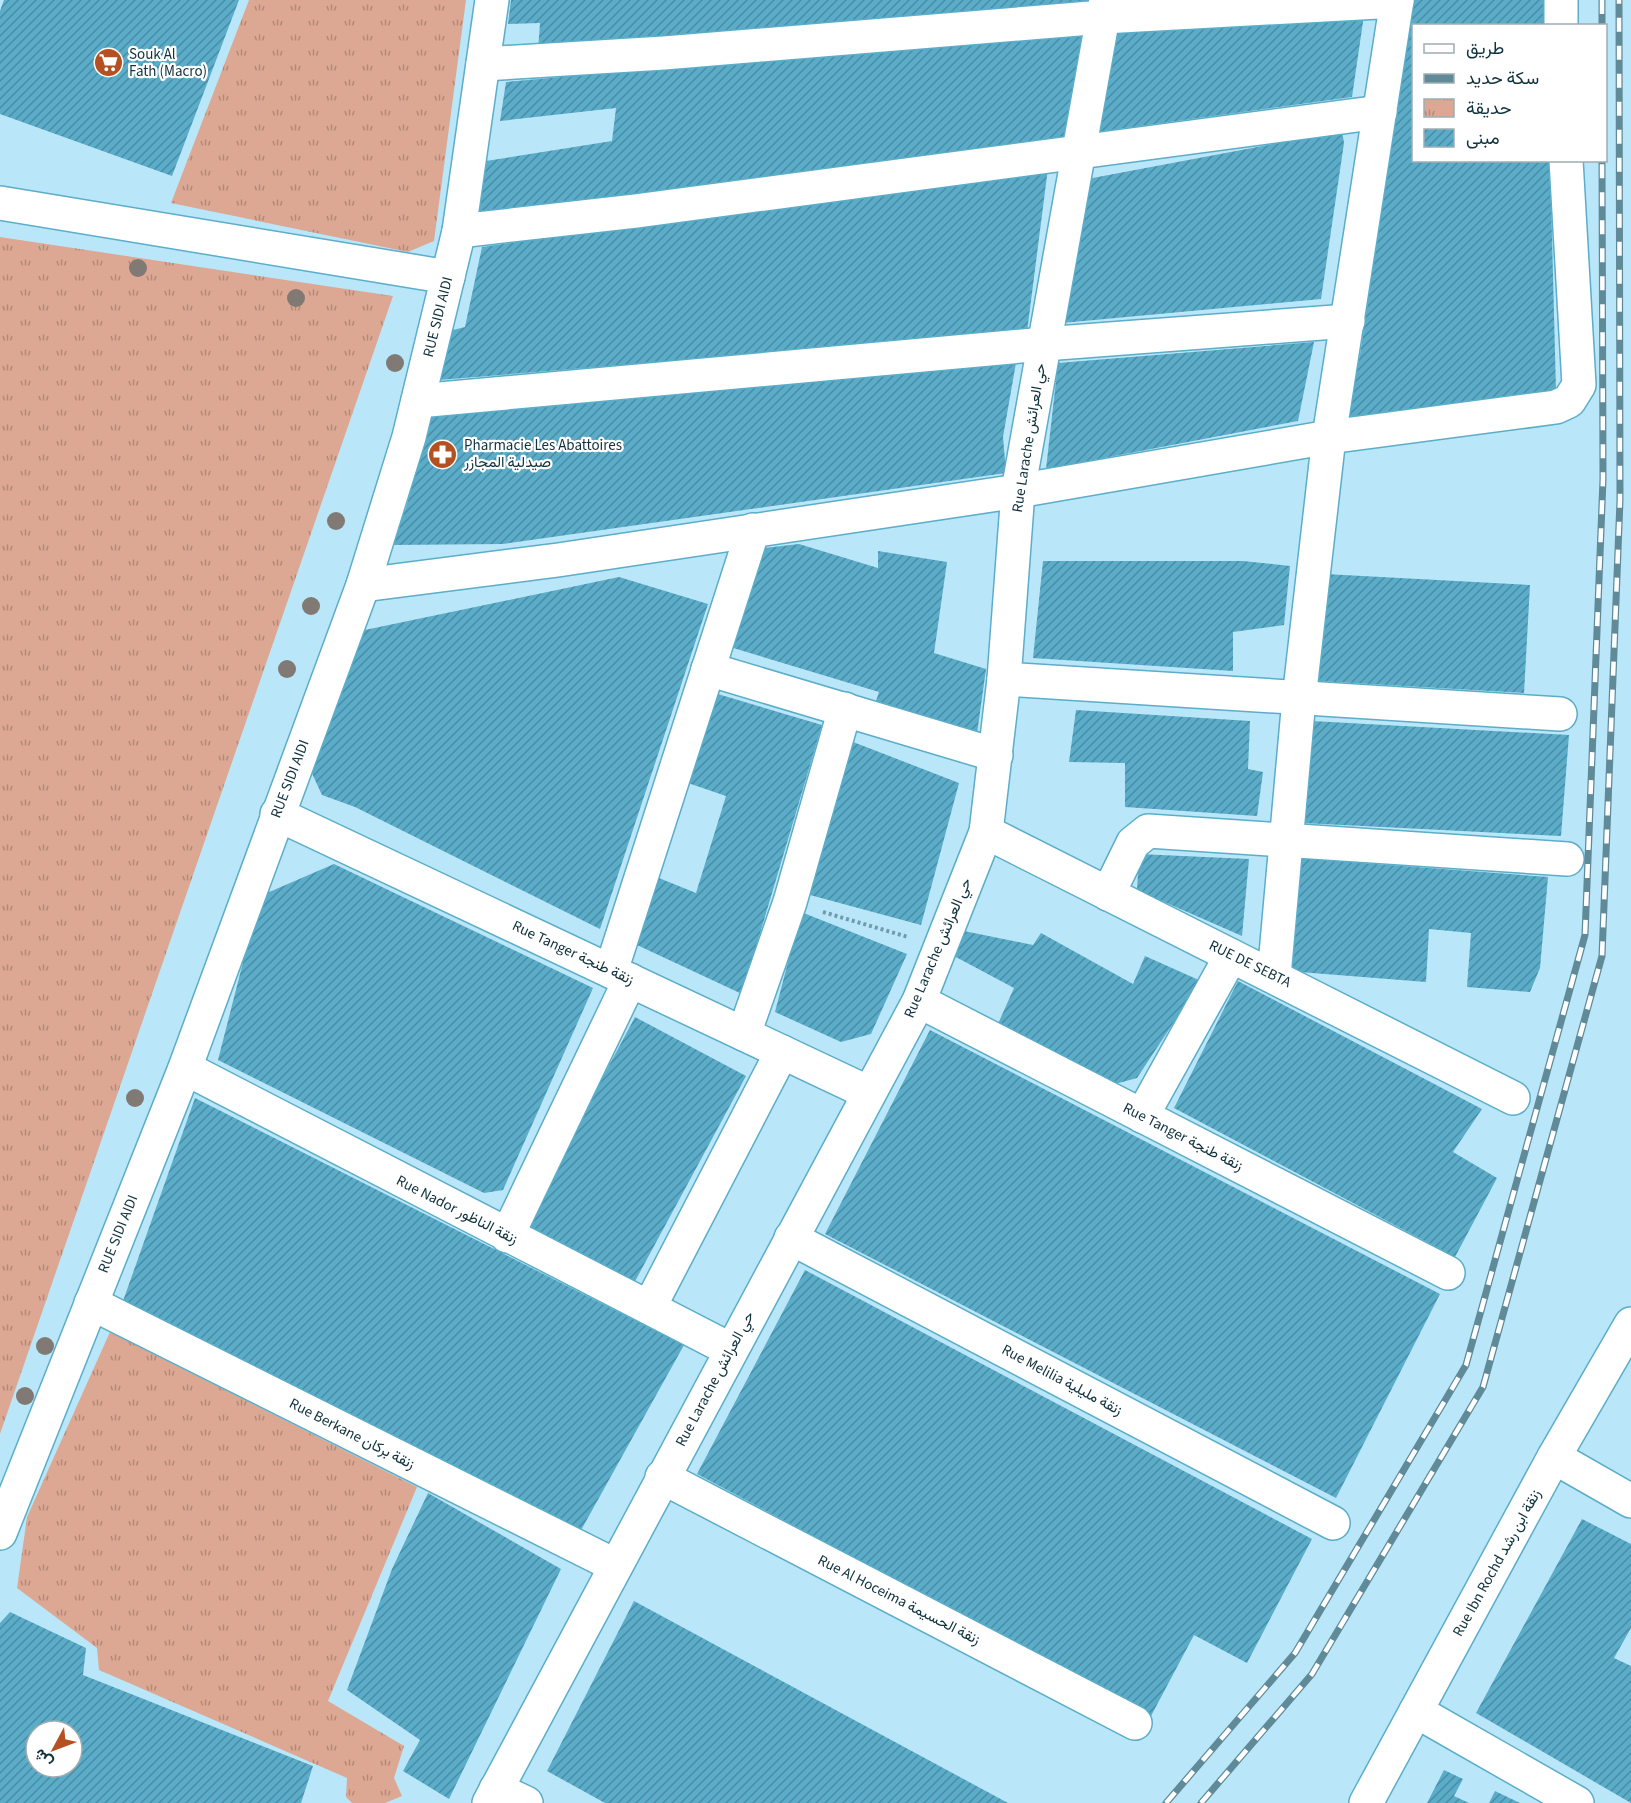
<svg xmlns="http://www.w3.org/2000/svg" width="1631" height="1803" viewBox="0 0 1631 1803" font-family="'Source Sans 3',Vazirmatn,sans-serif">
<defs>
<pattern id="park-tufts" width="24" height="20" patternUnits="userSpaceOnUse" patternTransform="scale(1.5)"><rect width="24" height="20" fill="#dda893"/><path d="M3 7l-1-3M5 7V3M7 7l1-3M15 17l-1-3M17 17v-4M19 17l1-3" fill="none" stroke="#b28979"/></pattern>
<pattern id="building-hatch" width="6" height="6" patternUnits="userSpaceOnUse" patternTransform="scale(1.5)"><rect width="6" height="6" fill="#5aacc8"/><path d="M-1 1l2-2M0 6l6-6M5 7l2-2" fill="none" stroke="#498da4"/></pattern>
</defs>
<rect width="100%" height="100%" fill="#b9e7f9"/>
<!-- park -->
<g fill="url(#park-tufts)">
<path d="M249,0H466L434,241L408,252L171,203Z"/>
<path d="M0,237L393,296L0,1434Z"/>
<path d="M110,1332L417,1487L328,1701L404,1746L394,1778L402,1796L385,1803H352L346,1797L347,1778L99,1670L97,1648L17,1588L27,1517Z"/>
</g>
<!-- building -->
<g fill="url(#building-hatch)" fill-rule="evenodd">
<path d="M4,0H239L172,176L0,114V11Z"/>
<path d="M511,0H1088L1087,4L538,51L540,23L508,24Z"/>
<path d="M1412,0H1547V26H1414V160H1550L1556,390L1507,396L1343,427L1360,355Z"/>
<path d="M1364,15L1352,97L1089,133L1110,30Z"/>
<path d="M1084,30L1064,139L474,215L486,161L612,141L616,108L500,121L506,82Z"/>
<path d="M1342,131L1344,143L1321,299L1062,323L1082,180Z"/>
<path d="M1048,168L1027,332L439,380L445,332L465,327L482,247Z"/>
<path d="M1314,342L1298,421L1046,469L1058,363Z"/>
<path d="M1017,357L1003,437L1006,473L503,544L390,545L406,508L431,412Z"/>
<path d="M799,544L878,568V551L947,562L934,653L986,669L977,734L875,704L879,692L730,647L755,549Z"/>
<path d="M1043,561H1243L1290,566L1284,625L1233,632V671L1033,658Z"/>
<path d="M1325,574L1530,585L1524,693L1319,681Z"/>
<path d="M619,577L708,604L600,929L355,807L322,795L309,767L360,631Z"/>
<path d="M711,692L822,725L742,994L637,945L654,876L696,893L726,796L688,783Z"/>
<path d="M1076,710L1250,721L1248,769L1263,772L1257,816L1125,807V763L1069,762Z"/>
<path d="M1312,721L1569,735L1561,836L1303,823Z"/>
<path d="M848,740L959,783L921,925L810,895Z"/>
<path d="M1139,854L1249,859L1242,936L1137,890Z"/>
<path d="M1296,858L1548,877L1540,968L1530,992L1467,987L1471,933L1429,929L1426,982L1287,971Z"/>
<path d="M334,864L593,988L503,1190L484,1193L218,1060L260,896Z"/>
<path d="M801,912L907,954L871,1034L841,1042L775,1012Z"/>
<path d="M964,931L1033,945L1041,933L1133,984L1145,956L1201,981L1137,1078L1115,1084L997,1026L1014,988L954,956Z"/>
<path d="M1238,981L1482,1109L1453,1152L1497,1178L1455,1257L1174,1108Z"/>
<path d="M635,1017L746,1076L633,1285L522,1228Z"/>
<path d="M930,1030L1440,1294L1336,1498L825,1234Z"/>
<path d="M195,1098L684,1345L580,1532L123,1301Z"/>
<path d="M805,1270L1312,1539L1247,1663L1194,1635L1151,1716L697,1474Z"/>
<path d="M428,1493L561,1569L449,1799L403,1771L420,1740L347,1690L392,1569Z"/>
<path d="M1582,1519L1631,1544V1628L1614,1658L1631,1666V1803L1476,1713Z"/>
<path d="M634,1601L1008,1803H605L547,1771Z"/>
<path d="M10,1612L86,1648L83,1675L313,1766L301,1803H0V1623ZM36,1731H72V1767H36Z"/>
<path d="M1444,1770L1463,1779L1454,1796L1469,1803H1427Z"/>
<path d="M1495,1791L1520,1803H1489Z"/>
</g>
<g fill="none" stroke-linecap="round" stroke-linejoin="round">
<defs>
<g id="minor">
<path d="M1561,26V0"/>
<path d="M483,64L664,53L1103,17L1397,1"/>
<path d="M0,203L448,277"/>
<path d="M459,231L636,211L1380,112"/>
<path d="M418,401L1044,344L1348,321"/>
<path d="M363,585L558,560L1018,491L1329,437L1556,407L1569,401L1579,385L1566,160"/>
<path d="M708,669L996,755"/>
<path d="M1004,679L1560,714"/>
<path d="M277,814L869,1093"/>
<path d="M986,832L1513,1098"/>
<path d="M1108,894L1133,843L1148,831L1567,859"/>
<path d="M611,971L753,530"/>
<path d="M1274,976L1299,699L1329,437L1397,0"/>
<path d="M919,1001L1448,1273"/>
<path d="M744,1034L790,902L845,709"/>
<path d="M185,1068L731,1350"/>
<path d="M1142,1116L1231,956"/>
<path d="M507,1236L630,980"/>
<path d="M791,1238L1333,1523"/>
<path d="M91,1303L614,1565"/>
<path d="M650,1306L782,1052"/>
<path d="M1554,1457L1631,1501"/>
<path d="M662,1477L1135,1723"/>
<path d="M0,1533L185,1068L363,585L409,437L459,231L492,0"/>
<path d="M1416,1711L1577,1803"/>
<path d="M496,1789L526,1803"/>
<path d="M489,1803L919,1001L986,832L1004,679L1018,491L1106,0"/>
<path d="M1366,1803L1554,1457L1631,1324"/>
</g>
</defs>
<!-- minor casing -->
<use href="#minor" stroke="#5badc9" stroke-width="36"/>
<!-- path -->
<path stroke="#719baa" stroke-width="4" stroke-dasharray="3 3" stroke-linecap="butt" d="M823,912L908,937"/>
<!-- minor -->
<use href="#minor" stroke="#fff" stroke-width="33"/>
<defs>
<g id="rail">
<path d="M1602,0V26"/>
<path d="M1166,1803L1295,1653L1466,1365L1585,935L1603,479L1602,160"/>
<path d="M1201,1803L1312,1674L1483,1387L1602,956L1620,500L1619,0"/>
</g>
</defs>
<!-- rail casing -->
<use href="#rail" stroke="#618a98" stroke-width="7"/>
<!-- rail -->
<use href="#rail" stroke="#fff" stroke-width="4.5" stroke-dasharray="14" stroke-linecap="butt"/>
</g>
<!-- trees -->
<g fill="#817974">
<circle cx="138" cy="268" r="9"/>
<circle cx="296" cy="298" r="9"/>
<circle cx="395" cy="363" r="9"/>
<circle cx="336" cy="521" r="9"/>
<circle cx="311" cy="606" r="9"/>
<circle cx="287" cy="669" r="9"/>
<circle cx="135" cy="1098" r="9"/>
<circle cx="45" cy="1346" r="9"/>
<circle cx="25" cy="1396" r="9"/>
</g>
<!-- icons -->
<defs>
<symbol id="supermarket-disc" viewBox="-11 -11 22 22"><circle r="9.5" fill="#b55022" stroke="#fff"/><path d="M-6-5.5h2.5l.6 2H6L4.5 2H-2.5L-4.4-4H-6ZM-1.5 3.2a1.3 1.3 0 1 0 .1 0ZM3 3.2a1.3 1.3 0 1 0 .1 0Z" fill="#fff"/></symbol>
<symbol id="pharmacy-disc" viewBox="-11 -11 22 22"><circle r="9.5" fill="#b55022" stroke="#fff"/><path d="M-2-6h4v4h4v4h-4v4h-4v-4h-4v-4h4Z" fill="#fff"/></symbol>
</defs>
<g fill-rule="evenodd">
<use href="#supermarket-disc" x="92" y="46" width="33" height="33"/>
<use href="#pharmacy-disc" x="426" y="438" width="33" height="33"/>
</g>
<g text-anchor="middle" dominant-baseline="central" stroke-width="4.5" stroke-linejoin="round" paint-order="stroke">
<!-- poi labels -->
<g font-size="15" fill="#0f323e" stroke="#fff" text-anchor="start">
<text x="129" y="54">Souk Al<tspan x="129" dy="17">Fath (Macro)</tspan></text>
<text x="464" y="445">Pharmacie Les Abattoires<tspan x="464" dy="17">صيدلية المجازر</tspan></text>
</g>
<!-- street labels -->
<g font-size="15" fill="#0f323e" stroke="#fff">
<text transform="translate(438 317) rotate(-76)">RUE SIDI AIDI</text>
<text transform="translate(1029 438) rotate(-81)">Rue Larache حي العرائش</text>
<text transform="translate(290 779) rotate(-69)">RUE SIDI AIDI</text>
<text transform="translate(938 948) rotate(-67)">Rue Larache حي العرائش</text>
<text transform="translate(573 953) rotate(25)">Rue Tanger زنقة طنجة</text>
<text transform="translate(1250 964) rotate(26)">RUE DE SEBTA</text>
<text transform="translate(1183 1137) rotate(27)">Rue Tanger زنقة طنجة</text>
<text transform="translate(457 1210) rotate(27)">Rue Nador زنقة الناظور</text>
<text transform="translate(118 1234) rotate(-68)">RUE SIDI AIDI</text>
<text transform="translate(715 1379) rotate(-62)">Rue Larache حي العرائش</text>
<text transform="translate(1062 1380) rotate(28)">Rue Melilia زنقة مليلية</text>
<text transform="translate(352 1434) rotate(27)">Rue Berkane زنقة بركان</text>
<text transform="translate(1497 1563) rotate(-61)">Rue Ibn Rochd زنقة ابن رشد</text>
<text transform="translate(899 1600) rotate(27)">Rue Al Hoceima زنقة الحسيمة</text>
</g>
</g>
<!-- legend -->
<rect x="1412" y="24" width="195" height="138" fill="#ffffff" stroke="#9fadb2" stroke-width="1.5"/>
<rect x="1424" y="44" width="30" height="9" fill="#ffffff" stroke="#9fadb2" stroke-width="1.5"/>
<text x="1466" y="54" font-size="18" fill="#0f323e">طريق</text>
<rect x="1424" y="74" width="30" height="9" fill="#618a98" stroke="#9fadb2" stroke-width="1.5"/>
<text x="1466" y="84" font-size="18" fill="#0f323e">سكة حديد</text>
<rect x="1424" y="99" width="30" height="18" fill="url(#park-tufts)" stroke="#9fadb2" stroke-width="1.5"/>
<text x="1466" y="114" font-size="18" fill="#0f323e">حديقة</text>
<rect x="1424" y="129" width="30" height="18" fill="url(#building-hatch)" stroke="#9fadb2" stroke-width="1.5"/>
<text x="1466" y="144" font-size="18" fill="#0f323e">مبنى</text>
<!-- north arrow -->
<g transform="translate(54 1749) rotate(229)"><circle r="28" fill="#ffffff" stroke="#9fadb2" stroke-width="1.5"/>
<path d="M0-4.5L10 22L0 15L-10 22Z" fill="#b55022"/>
<text y="-9" font-size="16" font-weight="bold" text-anchor="middle" fill="#0f323e">ش</text>
</g>
</svg>
